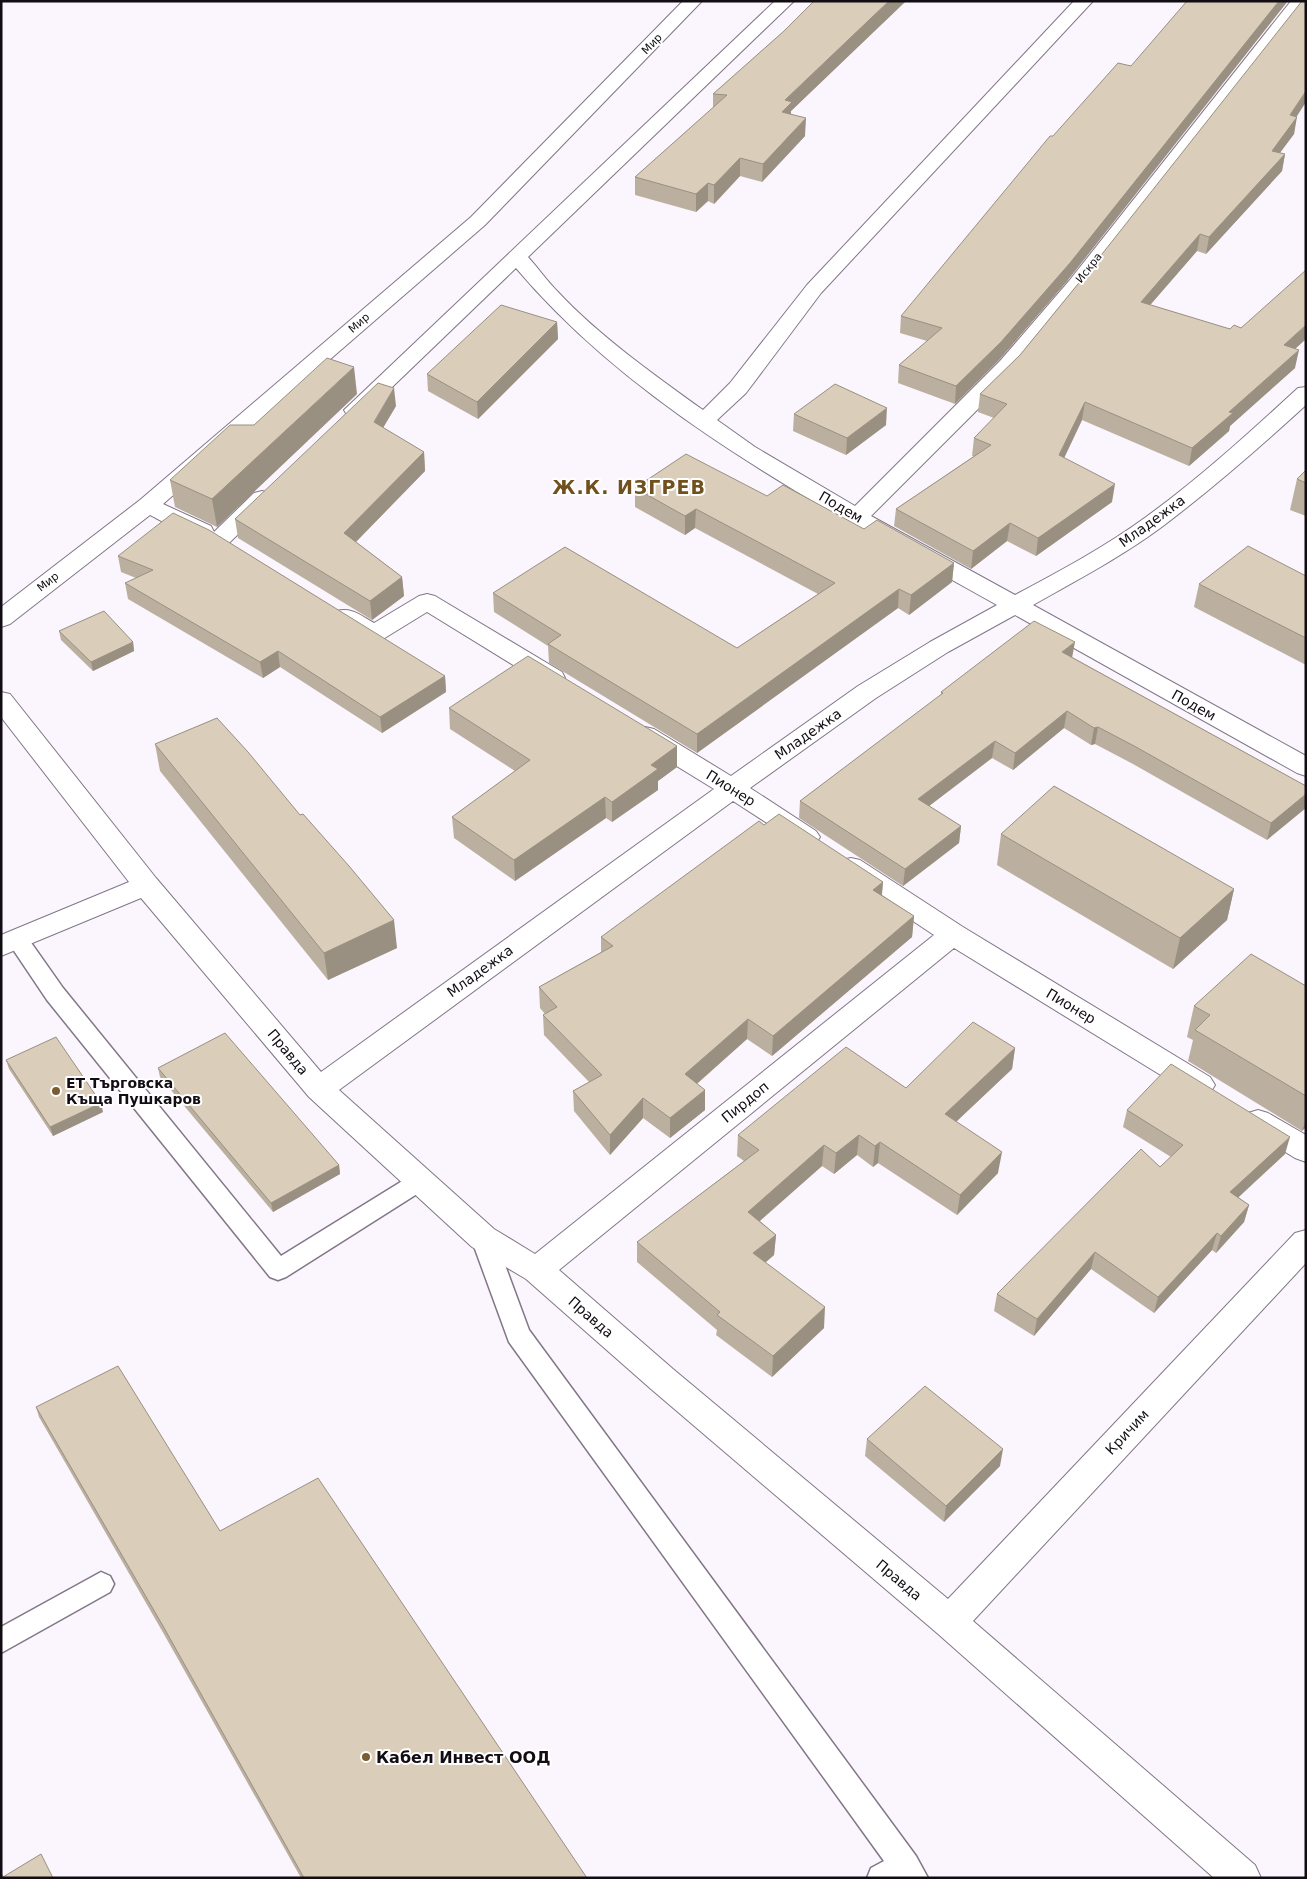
<svg xmlns="http://www.w3.org/2000/svg" width="1307" height="1879" viewBox="0 0 1307 1879" font-family="'DejaVu Sans',sans-serif">
<rect width="100%" height="100%" fill="#fbf5fd"/>
<g fill="none" stroke-linecap="round" stroke-linejoin="round">
<defs>
<g id="lane">
<path d="M17,931L25,934L63,988L281,1256L412,1175L420,1172L428,1175L432,1181L428,1187L286,1277L278,1280L270,1277L47,1000L6,939L9,934Z"/>
<path d="M483,1228L491,1231L495,1238L529,1330L916,1856L928,1878H867L871,1868L884,1861L509,1342L471,1238L475,1231Z"/>
<path d="M101,1572L110,1576L114,1584L110,1592L1,1653V1627Z"/>
</g>
<g id="street">
<path d="M683,1H702L485,225L163,504L211,526L214,532L254,493L262,491L270,493L273,498L270,503L228,544L220,546L212,544L208,539L210,536C192,541 167,523 150,515L10,624L1,627V607L140,500L471,217Z"/>
<path d="M775,1H794L528,257C538,268 547,281 558,292C598,335 654,375 703,410L730,383L807,285L1074,1H1093L821,293L746,393L717,420L755,447L855,506L1000,361L1069,281L1291,1H1306V5L1083,289L1016,371L871,516L1015,595C1060,571 1105,547 1146,517C1200,478 1249,433 1298,388L1306,387V405C1260,447 1213,488 1163,526C1123,556 1077,580 1033,605L1306,756V776L1297,773L1015,615L948,652L876,698L750,788L816,831L820,837L816,843L807,846L798,843L733,801L339,1090L494,1229L535,1254L934,935L842,874L838,867L842,860L851,858L860,860L963,927L1210,1077L1215,1085L1210,1093L1200,1096L1190,1093L954,948L559,1270L673,1369L948,1599L1295,1233L1306,1230V1263L973,1621L1255,1865L1261,1878H1214L937,1633L651,1389L526,1279L472,1247L309,1097L141,898L1,956V935L129,882L1,717V692L10,694L156,878L321,1072L714,789L636,741L632,735L636,729L645,727L654,729L731,776L858,686L930,642L997,605C830,511 641,416 516,268L363,415L355,417L347,415L344,410Z"/>
<path d="M427,594L435,596L562,672L565,678L562,684L553,686L544,684L427,612L383,639L374,642L365,639L337,621L333,616L337,611C352,607 361,616 374,623L419,596Z"/>
<path d="M1258,1110L1268,1113L1306,1135V1162L1295,1158L1248,1129L1243,1121L1248,1113Z"/>
</g>
</defs>
<!-- lane casing -->
<use href="#lane" stroke="#827688" stroke-width="3"/>
<!-- street casing -->
<use href="#street" stroke="#827688" stroke-width="2"/>
<!-- lane -->
<use href="#lane" fill="#fff" fill-rule="evenodd"/>
<!-- street -->
<use href="#street" fill="#fff" fill-rule="evenodd"/>
</g>
<!-- wall -->
<g fill="#bbb0a0">
<path d="M814,1H906L791,111V114L805,136L762,182L740,176L714,204L708,201L696,212L635,195V177L713,108V94L784,31Z"/>
<path d="M1296,117L1294,134L1280,153L1285,154L1282,171L1206,254L1197,251L1150,305L1295,349V368L1230,426L1229,431L1189,466L1082,420L1064,458L1112,502L1036,556L1007,541L971,569L894,526L896,509L974,456H972L974,438L994,418L978,412L980,394L1020,355L1087,273Z"/>
<path d="M1068,280L999,360L955,404L898,383L899,365L927,341L900,333L901,316Z"/>
<path d="M557,322L558,339L478,419L428,391L427,374Z"/>
<path d="M357,394L217,527L175,507L170,480Z"/>
<path d="M396,406L383,428L424,452L425,471L356,542L402,577L404,596L372,620L238,538L235,519Z"/>
<path d="M794,414L886,425L846,455L793,431Z"/>
<path d="M1306,470V516L1290,510L1297,479Z"/>
<path d="M635,488L767,496L864,529L954,563L952,582L909,615L898,608L697,753L549,663L548,646L494,612L493,593L737,648L818,594L695,528L685,535L635,507Z"/>
<path d="M118,556L445,676L446,692L382,733L280,667L263,678L128,599L125,583L136,578L121,572Z"/>
<path d="M1306,576V665L1194,607L1199,584Z"/>
<path d="M59,631L133,642L134,651L93,671L61,640Z"/>
<path d="M1072,657L1306,786L1267,840L1133,764L1095,744L1091,745L1064,728L1013,770L992,758L929,806L961,826L959,843L903,886L799,818L800,801L941,695V692Z"/>
<path d="M449,708L677,746V767L658,781V790L612,822L606,818L515,881L454,838L452,817L515,771L450,729Z"/>
<path d="M155,744L397,948L328,980L160,771Z"/>
<path d="M764,825L883,882L882,895L914,916L912,937L772,1056L747,1039L697,1084L705,1110L670,1138L643,1118L610,1155L574,1111L573,1091L589,1082L544,1035L543,1015L545,1014L540,1008L539,987L601,952V937Z"/>
<path d="M1001,834L1234,889L1227,920L1173,969L997,865Z"/>
<path d="M1306,986V1127L1302,1131L1188,1061L1193,1040L1187,1037L1194,1006Z"/>
<path d="M1015,1048L1012,1069L956,1122L998,1173L957,1215L878,1163L873,1167L857,1155L834,1174L822,1166L760,1221L776,1235L774,1255L765,1263L824,1328L772,1377L716,1335L717,1330L637,1262V1242L744,1161L737,1156L738,1135L906,1088Z"/>
<path d="M6,1060L103,1112L53,1136L9,1069Z"/>
<path d="M158,1068L339,1165L340,1174L273,1212L160,1077Z"/>
<path d="M1127,1110L1285,1154L1238,1197L1249,1205L1244,1222L1216,1253L1212,1250L1154,1313L1091,1269L1034,1336L994,1311L997,1294L1160,1167L1171,1157L1123,1127Z"/>
<path d="M36,1407L220,1531L587,1878H301L165,1636L39,1417Z"/>
<path d="M867,1439L1000,1466L944,1522L865,1456Z"/>
</g>
<!-- shaded-wall -->
<g fill="#999082">
<path d="M889,1H906L791,111V120L782,112L785,100Z"/>
<path d="M1279,1H1288L1068,280L999,360L955,404L956,386Z"/>
<path d="M1306,91V102L1290,127L1297,117L1294,134L1269,167L1272,151L1290,115Z"/>
<path d="M806,118L805,136L762,182L763,164Z"/>
<path d="M1285,154L1282,171L1206,254L1209,237Z"/>
<path d="M740,158V176L714,204V185Z"/>
<path d="M708,183V201L696,212V194Z"/>
<path d="M1200,234L1197,251L1138,319L1141,302Z"/>
<path d="M557,322L558,339L478,419L477,402Z"/>
<path d="M1306,325V339L1281,362L1284,345Z"/>
<path d="M1299,350L1295,368L1230,426L1229,431L1189,466L1192,448L1229,412Z"/>
<path d="M354,367L357,394L217,527L212,499Z"/>
<path d="M394,388L396,406L375,441L374,422Z"/>
<path d="M1085,402L1082,420L1057,473L1059,455Z"/>
<path d="M887,408L886,425L846,455L847,438Z"/>
<path d="M424,452L425,471L346,552L344,533Z"/>
<path d="M1115,484L1112,502L1036,556L1038,538Z"/>
<path d="M696,509L695,528L685,535V516Z"/>
<path d="M1010,523L1007,541L971,569L973,551Z"/>
<path d="M954,563L952,582L909,615L911,595Z"/>
<path d="M402,577L404,596L372,620L370,601Z"/>
<path d="M899,589L898,608L697,753V734Z"/>
<path d="M133,642L134,651L93,671L91,662Z"/>
<path d="M1075,642L1072,658L1062,652Z"/>
<path d="M278,651L280,667L263,678L260,662Z"/>
<path d="M445,676L446,692L382,733L380,717Z"/>
<path d="M1067,711L1064,728L1013,770L1015,753Z"/>
<path d="M1098,727L1095,744L1091,745L1094,728Z"/>
<path d="M995,741L992,758L916,816L918,799Z"/>
<path d="M677,746V767L658,781V790L612,822V802L651,765Z"/>
<path d="M1306,794V808L1267,840L1271,823Z"/>
<path d="M605,797L606,818L515,881L514,860Z"/>
<path d="M961,826L959,843L903,886L905,869Z"/>
<path d="M883,882L881,902L873,890Z"/>
<path d="M1234,889L1227,920L1173,969L1180,938Z"/>
<path d="M914,916L912,937L772,1056L773,1036Z"/>
<path d="M394,920L397,948L328,980L324,953Z"/>
<path d="M748,1019L747,1039L685,1094V1074Z"/>
<path d="M1015,1048L1012,1069L942,1135L945,1114Z"/>
<path d="M705,1090V1110L670,1138V1118Z"/>
<path d="M643,1098V1118L610,1155V1135Z"/>
<path d="M101,1103L103,1112L53,1136L50,1127Z"/>
<path d="M1306,1119V1127L1302,1131Z"/>
<path d="M859,1135L857,1155L834,1174L836,1153Z"/>
<path d="M1290,1137L1285,1154L1226,1209L1230,1192Z"/>
<path d="M880,1142L878,1163L873,1167L875,1146Z"/>
<path d="M824,1145L822,1166L747,1232L748,1212Z"/>
<path d="M1002,1152L998,1173L957,1215L960,1195Z"/>
<path d="M339,1165L340,1174L273,1212L271,1203Z"/>
<path d="M1249,1205L1244,1222L1216,1253L1221,1236Z"/>
<path d="M1217,1233L1212,1250L1154,1313L1158,1297Z"/>
<path d="M776,1235L774,1255L752,1274L753,1253Z"/>
<path d="M1095,1252L1091,1269L1034,1336L1037,1319Z"/>
<path d="M825,1307L824,1328L772,1377L773,1356Z"/>
<path d="M1003,1449L1000,1466L944,1522L946,1506Z"/>
</g>
<!-- building -->
<g fill="#dacdba" stroke="#999082">
<path d="M814,1H889L785,100L792,102L782,112L806,118L763,164L740,158L714,185L708,183L696,194L635,177L727,95L713,94L784,31Z"/>
<path d="M1187,1H1279L1070,263L1001,342L956,386L899,365L942,328L901,316L1050,136H1053L1118,63L1131,66Z"/>
<path d="M1302,1H1306V91L1290,115L1297,117L1272,151L1285,154L1209,237L1200,234L1141,302L1230,329L1234,325L1241,328L1306,270V325L1284,345L1299,350L1229,412L1233,413L1192,448L1085,402L1059,455L1115,484L1038,538L1010,523L973,551L896,509L991,445L974,438L1007,404L980,394L1020,355L1087,273Z"/>
<path d="M501,305L557,322L477,402L427,374Z"/>
<path d="M327,358L354,367L212,499L170,480L230,425H254Z"/>
<path d="M378,383L394,388L374,422L424,452L344,533L402,577L370,601L235,519Z"/>
<path d="M835,384L887,408L847,438L794,414Z"/>
<path d="M686,454L767,496L783,485L864,529L877,520L954,563L911,595L899,589L697,734L548,644L561,635L493,593L565,547L737,648L835,583L696,509L685,516L635,488Z"/>
<path d="M1306,470V483L1297,479Z"/>
<path d="M173,513L209,530L445,676L380,717L278,651L260,662L125,583L153,570L118,556Z"/>
<path d="M1248,546L1306,576V638L1199,584Z"/>
<path d="M104,611L133,642L91,662L59,631Z"/>
<path d="M1034,621L1075,642L1062,652L1306,786V794L1271,823L1136,747L1098,727L1094,728L1067,711L1015,753L995,741L918,799L961,826L905,869L800,801L943,693L941,692Z"/>
<path d="M528,656L677,746L651,765L658,769L612,802L605,797L514,860L452,817L530,760L449,708Z"/>
<path d="M217,718L248,752L300,815L303,814L349,866L394,920L324,953L155,744Z"/>
<path d="M1054,786L1234,889L1180,938L1001,834Z"/>
<path d="M779,814L883,882L873,890L914,916L773,1036L748,1019L685,1074L705,1090L670,1118L643,1098L610,1135L573,1091L602,1075L543,1015L557,1007L539,987L613,946L601,937L759,821L764,825Z"/>
<path d="M1251,954L1306,986V1096L1195,1030L1210,1015L1194,1006Z"/>
<path d="M973,1022L1015,1048L945,1114L1002,1152L960,1195L880,1142L875,1146L859,1135L836,1153L824,1145L748,1212L776,1235L753,1253L825,1307L773,1356L717,1315L720,1312L637,1242L759,1150L738,1135L846,1047L906,1088Z"/>
<path d="M225,1033L339,1165L271,1203L158,1068Z"/>
<path d="M56,1037L101,1103L50,1127L6,1060Z"/>
<path d="M1171,1064L1290,1137L1230,1192L1249,1205L1221,1236L1217,1233L1158,1297L1095,1252L1037,1319L997,1294L1141,1149L1160,1167L1183,1145L1127,1110Z"/>
<path d="M118,1366L220,1531L318,1478L587,1878H304L163,1626L36,1407Z"/>
<path d="M925,1386L1003,1449L946,1506L867,1439Z"/>
<path d="M41,1854L53,1878H1V1873L3,1877Z"/>
</g>
<!-- markers -->
<g fill="#7a5d30" stroke="#fff" stroke-width="2">
<circle cx="56" cy="1091" r="5"/>
<circle cx="366" cy="1757" r="5"/>
</g>
<g text-anchor="middle" dominant-baseline="central" stroke-width="4" stroke-linejoin="round" paint-order="stroke">
<!-- far-street labels -->
<g font-size="11" fill="#110d13" stroke="#fff">
<text transform="translate(652 44) rotate(-46)">Мир</text>
<text transform="translate(1089 268) rotate(-52)">Искра</text>
<text transform="translate(359 323) rotate(-41)">Мир</text>
<text transform="translate(48 582) rotate(-38)">Мир</text>
</g>
<!-- street labels -->
<g font-size="14" fill="#110d13" stroke="#fff">
<text transform="translate(841 507) rotate(30)">Подем</text>
<text transform="translate(1152 521) rotate(-36)">Младежка</text>
<text transform="translate(1194 705) rotate(29)">Подем</text>
<text transform="translate(808 734) rotate(-35)">Младежка</text>
<text transform="translate(731 788) rotate(32)">Пионер</text>
<text transform="translate(480 971) rotate(-36)">Младежка</text>
<text transform="translate(1071 1006) rotate(31)">Пионер</text>
<text transform="translate(288 1052) rotate(50)">Правда</text>
<text transform="translate(745 1102) rotate(-39)">Пирдоп</text>
<text transform="translate(591 1317) rotate(41)">Правда</text>
<text transform="translate(1127 1432) rotate(-47)">Кричим</text>
<text transform="translate(899 1580) rotate(40)">Правда</text>
</g>
<!-- poi labels -->
<g font-size="14" font-weight="bold" fill="#110d13" stroke="#fff" text-anchor="start">
<text x="66" y="1083">ЕТ Търговска<tspan x="66" dy="16">Къща Пушкаров</tspan></text>
</g>
<!-- near-poi labels -->
<g font-size="16" font-weight="bold" fill="#110d13" stroke="#fff" text-anchor="start">
<text x="376" y="1757">Кабел Инвест ООД</text>
</g>
<!-- district labels -->
<g font-size="19" font-weight="bold" letter-spacing="1" fill="#70501c" stroke="#fff">
<text x="629" y="487">Ж.К. ИЗГРЕВ</text>
</g>
</g>
<!-- border -->
<rect width="1307" height="1879" fill="none" stroke="#110d13" stroke-width="5"/>
</svg>
